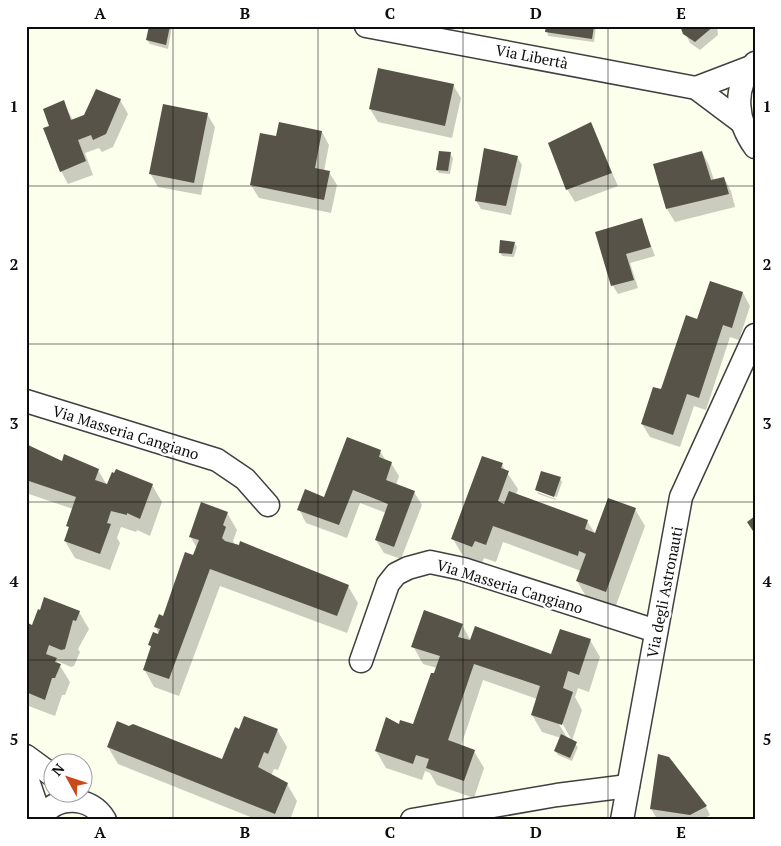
<svg xmlns="http://www.w3.org/2000/svg" width="781" height="846" viewBox="0 0 781 846" font-family="'PT Serif',serif">
<rect width="100%" height="100%" fill="#fdffed"/>
<!-- shadow -->
<g fill="#0003" fill-rule="evenodd">
<path d="M151,26H172L168,49L150,44L147,40Z"/>
<path d="M547,26H596L594,42L548,36Z"/>
<path d="M682,26H717L718,35L700,50L690,43Z"/>
<path d="M453,85L461,98L452,138L378,122L370,109Z"/>
<path d="M120,100L128,114L113,147L102,152L99,148L85,153L93,175L68,184L61,171L51,126L63,102L73,120Z"/>
<path d="M207,114L215,127L201,195L158,187L150,173Z"/>
<path d="M591,124L618,186L575,202L567,189Z"/>
<path d="M322,132L329,145L324,171L329,172L337,185L331,213L259,198L251,185L277,137Z"/>
<path d="M702,152L709,165L714,180L724,178L731,191L735,207L675,222L667,209Z"/>
<path d="M450,154L453,158L450,174L439,173L437,170Z"/>
<path d="M517,157L522,165L511,215L481,209L476,201Z"/>
<path d="M641,219L655,256L630,263L638,288L618,294L613,286L597,233Z"/>
<path d="M514,243L517,247L514,257L502,256L500,252Z"/>
<path d="M743,293L750,306L739,340L730,337L706,410L694,406L680,447L650,437L642,424L698,321Z"/>
<path d="M26,445L62,463L98,470L108,487L152,485L162,502L150,536L137,530L136,532L121,527L117,538L120,543L110,570L75,558L65,541L73,509L26,493Z"/>
<path d="M380,451L386,461L391,463L399,476L396,485L414,492L422,505L401,559L384,553L376,540L386,513L360,503L347,538L306,523L299,509L325,498Z"/>
<path d="M502,465L518,489L516,495L587,521L596,535L635,509L645,526L615,608L587,598L577,581L581,571L503,542L496,562L484,558L482,563L463,556L453,539Z"/>
<path d="M560,478L562,482L557,497L537,490V492L536,490Z"/>
<path d="M537,492L556,499V500L538,494Z"/>
<path d="M227,513L237,530L233,541L236,546L348,586L358,603L347,633L220,586L179,696L154,687L144,669L152,649L150,645L159,636L156,627L164,617L197,548L190,536Z"/>
<path d="M79,612L89,629L78,649L80,652L74,666L71,667L57,661L70,682L65,695H62L55,716L26,705V624L32,626Z"/>
<path d="M462,625L471,641L552,656L590,640L600,657L589,692L578,688L575,697L582,710L572,741L578,747L572,761L558,755L555,751L561,738L542,732L532,715L537,699L483,680L461,746L474,751L484,768L474,798L437,785L430,773L425,771L422,780L386,768L376,751L399,725L414,726L437,668L423,664L413,646ZM560,719L571,739H568L557,721Z"/>
<path d="M239,730H277L287,747L278,770L274,769L271,776L287,784L297,801L290,820H258L118,764L108,747L223,761Z"/>
<path d="M668,758L706,807L710,815L702,820L656,817L651,809Z"/>
</g>
<!-- building -->
<g fill="#575348">
<path d="M149,26H170L166,45L146,40Z"/>
<path d="M546,26H594L592,39L545,32Z"/>
<path d="M680,26H714L695,42L683,34Z"/>
<path d="M378,68L454,84L445,126L369,109Z"/>
<path d="M96,89L121,99L106,134L93,140L91,135L78,140L86,161L60,172L43,128L49,126L43,109L64,100L71,120L84,115Z"/>
<path d="M163,104L208,113L194,183L149,174Z"/>
<path d="M279,122L322,131L315,168L330,171L324,200L250,185L260,133L276,136Z"/>
<path d="M591,122L612,173L566,190L548,143Z"/>
<path d="M484,148L518,156L506,206L475,201Z"/>
<path d="M439,151L451,152L448,171L436,170Z"/>
<path d="M702,151L711,180L724,177L729,194L666,209L653,164Z"/>
<path d="M642,218L651,247L626,254L634,280L611,286L595,232Z"/>
<path d="M500,240L515,242L512,254L499,253Z"/>
<path d="M710,281L743,292L732,328L723,325L699,398L687,394L673,435L641,424L653,387L661,389L686,315L697,319Z"/>
<path d="M347,437L381,450L379,457L392,462L386,480L415,491L394,547L375,540L388,504L353,490L339,525L297,510L305,489L324,497Z"/>
<path d="M26,444L62,461L64,454L99,469L95,480L107,484L112,472L114,473L116,469L153,484L140,519L127,513V515L111,511L107,523L111,524L100,554L64,541L69,527L66,526L76,497L26,480Z"/>
<path d="M482,456L503,463L501,468L509,471L498,501L504,504L509,491L588,520L585,529L595,533L608,498L636,508L606,592L576,581L586,554L579,551L578,556L493,526L486,545L475,541L472,547L451,539Z"/>
<path d="M541,471L561,477L554,497L535,490Z"/>
<path d="M201,502L228,512L223,525L226,527L222,538L225,541L239,545L240,541L349,585L337,616L210,569L169,679L143,670L151,646L148,645L153,632L158,634L160,629L154,627L159,614L163,616L185,552L193,555L199,540L189,537Z"/>
<path d="M755,516V534L747,522Z"/>
<path d="M44,597L80,611L76,621L73,620L65,649L61,650L49,645L46,654L57,658L55,662L61,664L55,678H52L45,700L26,692V622L32,625L38,609L40,610Z"/>
<path d="M424,610L463,624L458,637L470,640L475,626L551,654L560,629L591,639L579,675L568,671L563,688L573,692L562,725L531,715L540,686L474,664L448,740L475,750L464,781L426,768L429,759L416,755L413,764L375,751L386,717L399,724L400,720L413,724L431,673H434L440,656L411,647Z"/>
<path d="M244,716L278,729L268,754L264,752L258,767L288,783L275,814L107,747L117,721L129,726L133,724L222,759L235,727L239,729Z"/>
<path d="M561,734L577,742L570,758L554,751Z"/>
<path d="M658,754L669,757L707,806L690,815L650,809Z"/>
</g>
<g fill="none" stroke-linecap="round" stroke-linejoin="round">
<defs>
<g id="minor">
<path d="M366,26L696,88L740,121"/>
<path d="M755,63C731,88 737,122 755,147"/>
<path d="M696,88L751,67"/>
<path d="M26,401L217,460L245,479L268,505"/>
<path d="M361,661L388,584L396,574L408,568L430,562L463,569L656,631"/>
<path d="M26,756L52,775"/>
<path d="M26,775L35,801L37,820"/>
<path d="M40,820C54,794 91,795 105,820"/>
<path d="M412,820L557,795L628,786"/>
<path d="M622,820L681,497L755,335"/>
</g>
</defs>
<!-- minor casing -->
<use href="#minor" stroke="#404040" stroke-width="25"/>
<!-- minor -->
<use href="#minor" stroke="#fff" stroke-width="22"/>
</g>
<!-- grid -->
<path fill="none" stroke="#0d0d0d" stroke-width="1" stroke-opacity="0.55" d="M173,26V820M318,26V820M463,26V820M608,26V820M26,186H755M26,344H755M26,502H755M26,660H755"/>
<g text-anchor="middle" dominant-baseline="central" stroke-width="5" stroke-linejoin="round" paint-order="stroke">
<!-- street labels -->
<g font-size="15" fill="#0d0d0d" stroke="#fff">
<text transform="translate(532 56) rotate(11)">Via Libertà</text>
<text transform="translate(126 432) rotate(17)">Via Masseria Cangiano</text>
<text transform="translate(510 586) rotate(17)">Via Masseria Cangiano</text>
<text transform="translate(664 592) rotate(-79)">Via degli Astronauti</text>
</g>
</g>
<!-- border -->
<rect width="781" height="846" fill="none" stroke="#ffffff" stroke-width="55"/>
<!-- north arrow -->
<g transform="translate(68 778) rotate(310)"><circle r="24" fill="#ffffff" stroke="#9e9e9e"/>
<path d="M0-4L9 19L0 12L-9 19Z" fill="#c94a19"/>
<text y="-8" font-size="14" font-weight="bold" text-anchor="middle" fill="#0d0d0d">N</text>
</g>
<rect x="28" y="28" width="726" height="790" fill="none" stroke="#0d0d0d" stroke-width="2"/>
<g font-size="16" text-anchor="middle" font-weight="bold" fill="#0d0d0d">
<text x="100" y="19">A</text>
<text x="245" y="19">B</text>
<text x="390" y="19">C</text>
<text x="536" y="19">D</text>
<text x="681" y="19">E</text>
<text x="14" y="112">1</text>
<text x="767" y="112">1</text>
<text x="14" y="270">2</text>
<text x="767" y="270">2</text>
<text x="14" y="429">3</text>
<text x="767" y="429">3</text>
<text x="14" y="587">4</text>
<text x="767" y="587">4</text>
<text x="14" y="745">5</text>
<text x="767" y="745">5</text>
<text x="100" y="838">A</text>
<text x="245" y="838">B</text>
<text x="390" y="838">C</text>
<text x="536" y="838">D</text>
<text x="681" y="838">E</text>
</g>
</svg>
